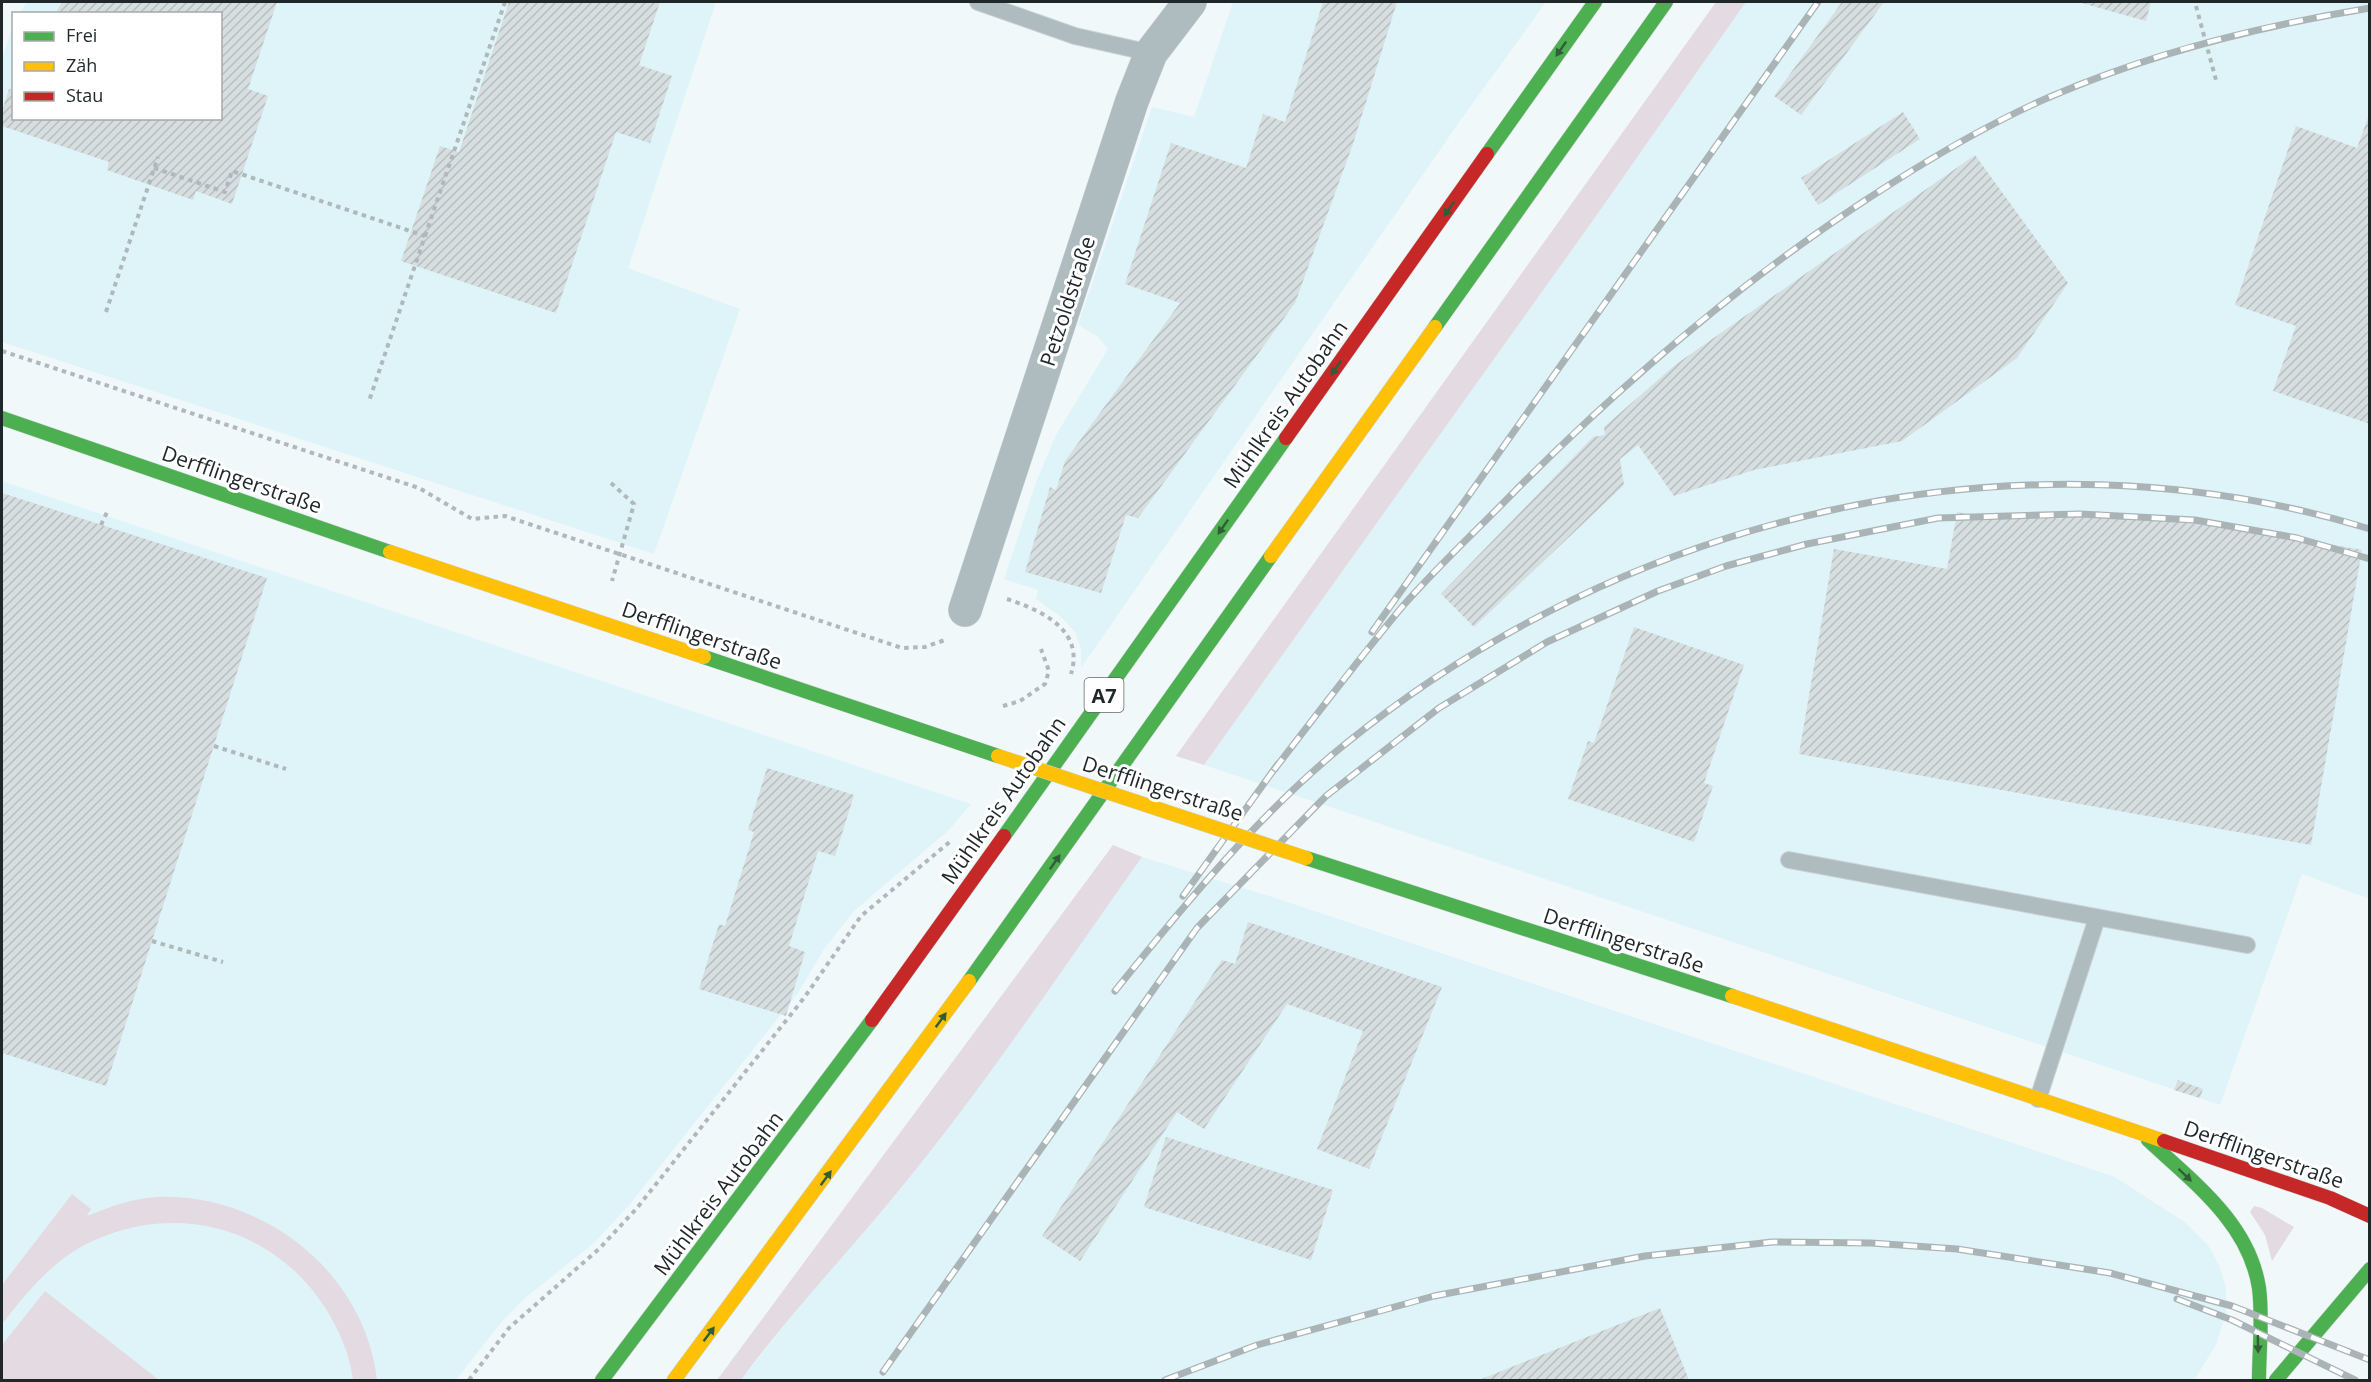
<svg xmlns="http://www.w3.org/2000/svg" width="2371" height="1382" viewBox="0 0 2371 1382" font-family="'Open Sans',sans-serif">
<defs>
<pattern id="building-hatch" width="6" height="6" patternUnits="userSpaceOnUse" patternTransform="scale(1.5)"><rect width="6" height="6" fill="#d6dee0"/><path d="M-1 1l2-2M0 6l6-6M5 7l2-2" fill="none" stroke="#b7bec0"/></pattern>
</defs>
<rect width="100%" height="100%" fill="#f0f8fa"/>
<!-- built -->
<g fill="#dff4f9">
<path d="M27,2H716L628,268L740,309L654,554L2,342V59L13,24L14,118H220V14L20,13Z"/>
<path d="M1233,2H1546L1460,121L1081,668V648L1075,632L1060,616L1036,599L1038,590L1004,579L1036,482L1056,435L1108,349L1098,337L1078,325L1152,107L1194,117Z"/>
<path d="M1746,2H2369V899L2302,874L2220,1105L1204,765L1589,226Z"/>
<path d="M2,481L971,804L949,830L854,911L824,949L798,993L630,1204L594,1243L525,1298L500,1324L456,1380H2Z"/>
<path d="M1142,857L1266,895L2115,1177L2186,1223L2208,1245L2220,1267L2226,1288V1313L2216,1345L2194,1380H741L823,1276L901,1189Z"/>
</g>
<!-- grass -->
<g fill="#e4dbe2">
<path d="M1716,2H1746L1589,226L1204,765L1176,756Z"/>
<path d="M1113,845L1142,857C1063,968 987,1083 901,1188C848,1253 790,1313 741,1380H717Z"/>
<path d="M72,1194L91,1209L87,1216C109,1207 133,1198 157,1197C264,1193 365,1273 377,1380H353C350,1355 339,1330 326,1309C275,1229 181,1202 95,1240C55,1257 28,1291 2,1324V1285Z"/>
<path d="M2254,1206L2262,1208L2294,1227L2272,1261L2265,1235L2250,1212Z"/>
<path d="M45,1291L159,1380H2V1345Z"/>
</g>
<!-- building -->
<g fill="url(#building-hatch)">
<path d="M62,2H277L248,89L268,96L232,204L196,191L193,200L107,170L109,162L2,126V111L9,89L14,90V118H220V14H55Z"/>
<path d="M509,2H660L639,65L672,76L650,143L616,132L556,313L401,261L440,146L459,152Z"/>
<path d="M1323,2H1397L1353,144L1295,303L1138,518L1126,515L1101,593L1025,572L1050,487L1056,490L1065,461L1180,303L1125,284L1171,143L1246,168L1263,114L1285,122Z"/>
<path d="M1842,2H1884L1801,115L1774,96Z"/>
<path d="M2078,2H2151L2146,21Z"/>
<path d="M1903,112L1920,139L1818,205L1801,178Z"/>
<path d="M2370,112V424L2273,391L2296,326L2235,305L2296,126L2357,148Z"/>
<path d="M1975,155L2068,283L2017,358L1902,441L1754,470L1674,496L1638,445L1620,459L1624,485L1474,627L1441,594L1593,437L1605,435L1604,427L1675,365Z"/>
<path d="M2,493L267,578L106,1086L2,1053Z"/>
<path d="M2062,511L2095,516L2096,511L2132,518L2133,513L2164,519L2165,515L2362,550L2311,845L1799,754L1834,549L1947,569L1957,512L1989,518L1990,513L2024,519L2025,512L2061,519Z"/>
<path d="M1634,627L1744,665L1704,783L1713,786L1694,842L1568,799L1588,741L1594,743Z"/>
<path d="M767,768L854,795L835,856L818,851L789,946L805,952L786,1016L699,989L719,924L725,926L754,832L748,830Z"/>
<path d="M1248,922L1442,987L1369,1169L1317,1149L1363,1031L1287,1004L1204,1129L1177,1112L1080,1261L1042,1236L1222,960L1235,964Z"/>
<path d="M2178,1080L2203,1089L2200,1098L2174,1090Z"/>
<path d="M1166,1137L1333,1190L1311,1260L1144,1207Z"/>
<path d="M1660,1308L1689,1380H1479Z"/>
</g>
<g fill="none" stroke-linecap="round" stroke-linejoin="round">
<defs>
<g id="lane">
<path d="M978,2L1075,36L1151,53"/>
<path d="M1789,860L2247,945"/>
<path d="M2038,1099L2097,918"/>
</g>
<path id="street" d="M965,610L1132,101L1151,53L1190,2"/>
<g id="fast">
<path d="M1487,154L1595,2"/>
<path d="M1435,327L1666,2"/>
<path d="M2,418L390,552"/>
<path d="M704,657L998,756"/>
<path d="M1004,836L1286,438"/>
<path d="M1306,858L1732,996"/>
<path d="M969,981L1271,556"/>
<path d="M2148,1140C2193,1182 2249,1223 2259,1288C2263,1318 2259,1350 2259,1380"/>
<path d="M602,1380L872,1020"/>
<path d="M2276,1380L2370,1269"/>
</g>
<g id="slow">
<path d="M390,552L704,657"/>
<path d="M1271,556L1435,327"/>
<path d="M1732,996L2164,1141"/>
<path d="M674,1380L969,981"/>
</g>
<g id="jam">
<path d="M1286,438L1487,154"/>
<path d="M872,1020L1004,836"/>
<path d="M2164,1141L2330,1198L2370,1216"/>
</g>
</defs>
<!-- lane casing -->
<use href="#lane" stroke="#cbd2d4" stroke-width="18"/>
<!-- street casing -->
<use href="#street" stroke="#cbd2d4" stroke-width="34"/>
<!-- fast casing -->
<use href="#fast" stroke="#cbd2d4" stroke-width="15"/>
<!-- slow casing -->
<use href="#slow" stroke="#cbd2d4" stroke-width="15"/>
<!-- jam casing -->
<use href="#jam" stroke="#cbd2d4" stroke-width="15"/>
<!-- path -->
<g stroke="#afb9bc" stroke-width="4" stroke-dasharray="4.5 4.5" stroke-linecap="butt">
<path d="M2196,6L2216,80"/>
<path d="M154,168L225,192L232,171L425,236L369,401"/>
<path d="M425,236L505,2"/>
<path d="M106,312L158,157"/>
<path d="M2,351L419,488L472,519L505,516L902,648L925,647L945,640"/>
<path d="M611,483L634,504L612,581"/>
<path d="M101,525L108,510"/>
<path d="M1007,599C1040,610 1085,629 1071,674"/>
<path d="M1003,706L1020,701L1045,684L1049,671L1041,649"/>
<path d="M214,746L286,769"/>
<path d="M152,941L223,962"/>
<path d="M469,1380L509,1328L600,1248L637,1208L804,998L861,916L952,840"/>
</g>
<!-- lane -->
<use href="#lane" stroke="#afbcbf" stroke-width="16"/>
<!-- street -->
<use href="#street" stroke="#afbcbf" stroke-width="33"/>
<!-- fast -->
<use href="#fast" stroke="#4caf50" stroke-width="14"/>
<!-- slow -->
<use href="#slow" stroke="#ffc107" stroke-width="14"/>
<!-- jam -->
<use href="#jam" stroke="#c62828" stroke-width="14"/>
<defs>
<g id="rail">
<path d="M1372,632L1818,2"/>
<path d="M1274,770C1316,715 1358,660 1402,607C1438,566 1479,528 1517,489C1631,375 1753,271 1889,185C1941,152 1996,120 2052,96C2154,52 2260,26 2370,8"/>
<path d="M1183,896L1278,764"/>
<path d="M1115,991C1183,906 1260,813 1344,745C1626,515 2018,421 2370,529"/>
<path d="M2177,1299L2232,1320L2355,1380"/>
<path d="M883,1372L1197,928L1326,796L1439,708L1547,642L1658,591L1726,566L1807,544L1938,518L2080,514L2195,520L2297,538L2370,559"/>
<path d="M1165,1380L1257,1345L1434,1296L1645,1256L1772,1242L1871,1243L1957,1249L2110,1273L2232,1306L2370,1360"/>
</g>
</defs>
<!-- rail casing -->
<use href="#rail" stroke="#aab4b6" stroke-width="7"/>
<!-- rail -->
<use href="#rail" stroke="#fff" stroke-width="4.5" stroke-dasharray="14" stroke-linecap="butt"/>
<defs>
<path id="slow-bridge" d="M998,756L1306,858"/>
</defs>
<!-- slow-bridge casing -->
<use href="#slow-bridge" stroke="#cbd2d4" stroke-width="15" stroke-linecap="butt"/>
<!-- slow-bridge -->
<use href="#slow-bridge" stroke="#ffc107" stroke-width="14"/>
</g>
<!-- one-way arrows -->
<defs><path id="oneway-solid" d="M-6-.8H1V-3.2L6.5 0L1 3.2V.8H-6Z" transform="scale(1.5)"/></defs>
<g fill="#315d39">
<use href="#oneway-solid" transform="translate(1561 49) rotate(125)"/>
<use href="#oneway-solid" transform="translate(1449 209) rotate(125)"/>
<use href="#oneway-solid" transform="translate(1336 368) rotate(125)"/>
<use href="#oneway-solid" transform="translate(1223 527) rotate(125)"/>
<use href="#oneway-solid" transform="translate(1055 862) rotate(-55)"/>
<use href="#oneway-solid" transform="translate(941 1020) rotate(-54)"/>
<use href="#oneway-solid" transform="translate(2185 1175) rotate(44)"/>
<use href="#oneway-solid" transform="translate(826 1178) rotate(-54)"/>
<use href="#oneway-solid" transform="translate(709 1334) rotate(-53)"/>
<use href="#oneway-solid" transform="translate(2258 1344) rotate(89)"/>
</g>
<g text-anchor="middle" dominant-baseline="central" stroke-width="6" stroke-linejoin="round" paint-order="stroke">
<!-- shield labels -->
<rect fill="#fff" stroke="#626869" stroke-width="1.5" x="1084.5" y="678" width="39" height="34" rx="4.5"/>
<g font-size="20" font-weight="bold" fill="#1f2729">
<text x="1104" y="695">A7</text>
</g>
<!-- street labels -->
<g font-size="21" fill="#1f2729" stroke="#fff">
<text transform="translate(1067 301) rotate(-72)">Petzoldstraße</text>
<text transform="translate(1285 404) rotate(-55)">Mühlkreis Autobahn</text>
<text transform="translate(242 479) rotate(19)">Derfflingerstraße</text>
<text transform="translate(702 635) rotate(19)">Derfflingerstraße</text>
<text transform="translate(1163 788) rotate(18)">Derfflingerstraße</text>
<text transform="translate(1003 800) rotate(-55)">Mühlkreis Autobahn</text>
<text transform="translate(1624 940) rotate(18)">Derfflingerstraße</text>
<text transform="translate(2264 1154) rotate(19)">Derfflingerstraße</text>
<text transform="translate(718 1193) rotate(-53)">Mühlkreis Autobahn</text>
</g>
</g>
<!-- border -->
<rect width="2371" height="1382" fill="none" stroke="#1f2729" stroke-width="6"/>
<!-- legend -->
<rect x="12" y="12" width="210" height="108" fill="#ffffff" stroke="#a5a9a9" stroke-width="1.5"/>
<rect x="24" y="32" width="30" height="9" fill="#4caf50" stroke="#a5a9a9" stroke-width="1.5"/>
<text x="66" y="42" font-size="18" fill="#1f2729">Frei</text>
<rect x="24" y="62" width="30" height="9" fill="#ffc107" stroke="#a5a9a9" stroke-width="1.5"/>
<text x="66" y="72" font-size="18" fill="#1f2729">Zäh</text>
<rect x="24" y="92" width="30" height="9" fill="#c62828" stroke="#a5a9a9" stroke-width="1.5"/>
<text x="66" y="102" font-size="18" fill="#1f2729">Stau</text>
</svg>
